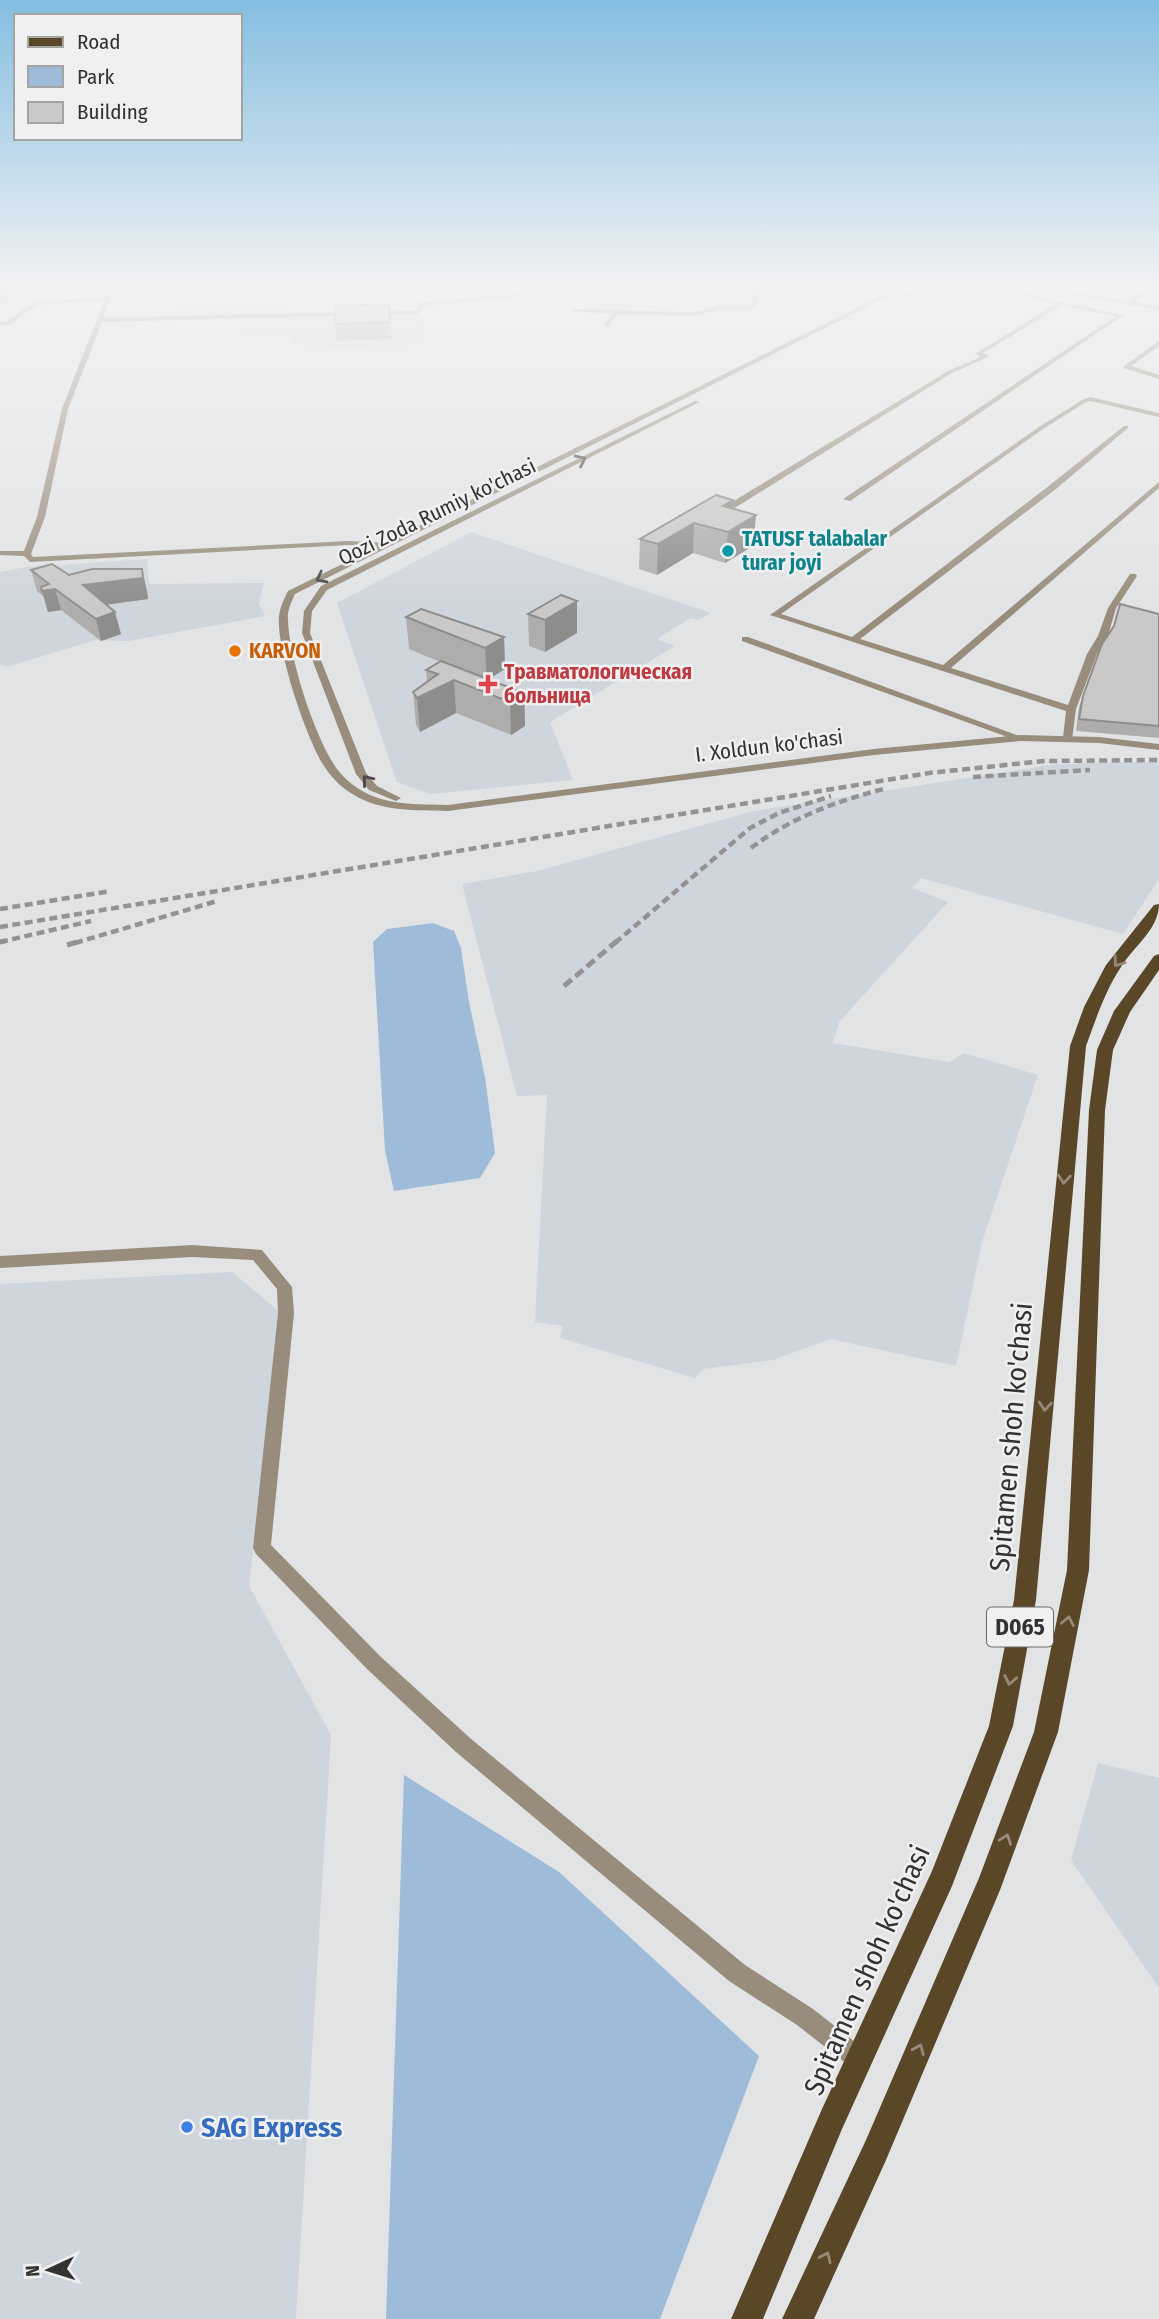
<svg xmlns="http://www.w3.org/2000/svg" width="1159" height="2319" viewBox="0 0 1159 2319" font-family="'Fira Sans Condensed',sans-serif">
<rect width="100%" height="100%" fill="#e2e3e4"/>
<!-- built -->
<g fill="#cfd5dc">
<path d="M245,285H290L288,313L173,316L186,288Z"/>
<path d="M602,285H673L671,312L597,311Z"/>
<path d="M419,313L425,328V344L345,347L294,344L287,335L240,337L243,319Z"/>
<path d="M471,532L711,613L698,620L691,618L657,639L675,646L550,722L573,780L430,794L397,782L337,603Z"/>
<path d="M147,559L149,584L264,583L259,604L265,616L128,641L95,640L7,667L0,664V572L27,567Z"/>
<path d="M1124,762H1159V879L1123,934L921,878L912,888L948,902L839,1022L833,1043L949,1062L964,1053L1038,1075L982,1242L956,1366L830,1339L773,1360L703,1369L695,1378L560,1338L563,1326L535,1322L547,1095L517,1096L462,884L537,871L754,811L1056,764Z"/>
<path d="M232,1272L281,1313L249,1586L331,1735L296,2319H0V1284Z"/>
<path d="M1098,1763L1159,1778V1988L1071,1860Z"/>
</g>
<!-- green -->
<g fill="#9ebbd9">
<path d="M433,923L454,931L461,948L469,1002L485,1077L495,1153L480,1178L394,1191L385,1150L373,942L387,929Z"/>
<path d="M404,1775L559,1872L759,2056L660,2319H386Z"/>
</g>
<g fill="none" stroke-linecap="round" stroke-linejoin="round">
<!-- minor -->
<g fill="#988d7c" fill-rule="evenodd">
<path d="M110,285H116L103,318L416,310L421,302L513,294L531,288L532,285H538L536,290L514,298L424,306L419,314L102,322L68,409L45,517L31,554L33,557L349,541L386,543H389V547L349,545L30,562L24,556L0,555V551H24L37,517L62,409L104,301L37,305L9,325H0V321L6,322L36,301L105,297Z"/>
<path d="M475,285H506L430,292L427,290Z"/>
<path d="M752,285H758V306L750,310H719L693,316L618,314L607,327L604,325L612,314L571,311L574,309L693,312L719,306H749L752,305Z"/>
<path d="M1038,285L1129,301L1150,285H1157L1135,302L1159,306V310L1038,289H1014L1061,302L1124,315L850,501L843,499L1116,316L1061,306L983,353L988,355V357L952,373L720,517H714V513L948,371L981,357L975,354L1055,304L1010,291L1008,287Z"/>
<path d="M1159,341V346L1131,366L1159,375V379L1124,368V366Z"/>
<path d="M1090,397L1159,413V417L1090,401L1086,402L1043,429L781,614L852,637L1050,485L1124,426H1128V428L1056,489L860,639L943,665L1159,482V488L951,668L1068,705L1087,654L1098,636L1108,608L1130,574H1136L1137,576L1116,608L1108,636L1097,654L1076,709L1072,740L1063,738L1066,711L770,615L1039,427L1082,400Z"/>
<path d="M742,637H748L1025,738L1016,740L742,641Z"/>
<path d="M192,1245L262,1250L292,1287L294,1313L271,1545L381,1657L470,1738L745,1965L813,2009L868,2052L871,2060L868,2068L860,2071L852,2068L797,2025L729,1981L456,1752L367,1669L256,1554L253,1548L278,1313L277,1289L253,1260L192,1257L0,1268V1256Z"/>
</g>
<!-- tertiary -->
<g fill="#988d7c" fill-rule="evenodd">
<path d="M903,285H911L295,594C291,603 287,611 288,620C289,657 313,731 333,763C339,773 349,783 359,789C385,806 418,804 448,805L874,749L1020,735L1099,737L1159,744V750L1099,743L1020,741L874,755L448,811C416,810 382,812 354,795C343,789 333,779 326,769C307,742 276,649 279,616C280,608 284,599 288,591Z"/>
<path d="M921,285H929L904,298L899,297Z"/>
<path d="M695,401L700,402L327,590L312,611L310,633L366,773L377,786L401,798L396,801L369,790L356,774L302,633L304,611L321,586Z"/>
</g>
<!-- primary -->
<g fill="#594728" fill-rule="evenodd">
<path d="M1159,904C1159,929 1134,946 1121,967C1105,991 1096,1019 1086,1046L1036,1600L1013,1726L952,1886L842,2129L763,2319H731L822,2109L932,1871L989,1726L1014,1600L1070,1046L1084,1007L1106,965L1154,905Z"/>
<path d="M1159,954V970L1130,1012L1113,1050L1105,1110L1089,1570L1058,1732L1000,1890L886,2160L814,2319H782L866,2140L979,1878L1034,1732L1067,1570L1089,1110L1097,1050L1114,1011L1154,956Z"/>
</g>
<!-- rail-far1 -->
<g stroke="#939394" stroke-width="4.5" stroke-dasharray="8 4.5" stroke-linecap="butt">
<path d="M973,777L1090,770"/>
<path d="M751,848C792,817 837,801 887,788"/>
<path d="M0,909L111,891"/>
<path d="M0,927L929,773L1044,761L1159,760"/>
<path d="M0,942L91,921"/>
<path d="M75,943L217,901"/>
<path d="M615,943L750,828L779,813L831,796"/>
</g>
<!-- rail -->
<g stroke="#939394" stroke-width="5" stroke-dasharray="10 5" stroke-linecap="butt">
<path d="M0,942L5,941"/>
<path d="M67,945L81,941"/>
<path d="M564,986L617,941"/>
</g>
</g>
<!-- wall -->
<g fill="#aeadac">
<path d="M0,285H17L5,304H0Z"/>
<path d="M389,304L392,339L337,341L335,324Z"/>
<path d="M733,500L732,509L756,515L753,546L725,563L693,553L657,575L639,569L640,539Z"/>
<path d="M31,570L69,575L147,591L148,599L106,605L121,634L101,641L61,610L48,612L44,597L37,591Z"/>
<path d="M528,614L577,633L545,652L529,646Z"/>
<path d="M1159,614V738L1076,731L1079,707L1083,696Z"/>
<path d="M406,617L504,637L505,669L489,679L524,693L525,726L511,735L456,713L420,732L416,725L413,692L427,682L426,670L440,662L409,649Z"/>
</g>
<!-- shaded-wall -->
<g fill="#8d8d8c">
<path d="M7,285L18,286L5,304L2,292Z"/>
<path d="M733,500L731,530L723,506Z"/>
<path d="M756,515L753,546L725,563L728,532Z"/>
<path d="M694,523L693,553L657,575L658,544Z"/>
<path d="M142,569L147,591L148,599L88,607L83,585Z"/>
<path d="M55,589L61,610L48,612L42,591Z"/>
<path d="M577,601V633L545,652V620Z"/>
<path d="M115,612L121,634L101,641L96,619Z"/>
<path d="M504,637L505,669L487,680L485,648Z"/>
<path d="M454,680L456,713L420,732L417,698Z"/>
<path d="M524,693L525,726L511,735L510,702Z"/>
</g>
<!-- building -->
<g fill="#cac9c8" stroke="#8d8d8c" stroke-width="2">
<path d="M0,285H7L2,292H0Z"/>
<path d="M389,304L390,322L335,324L336,306Z"/>
<path d="M716,495L733,500L723,506L756,515L728,532L694,523L658,544L640,539Z"/>
<path d="M52,564L69,575L92,569H142L143,578L83,585L115,612L96,619L55,589L42,591L41,587L49,584L31,570Z"/>
<path d="M561,595L577,601L545,620L528,614Z"/>
<path d="M1120,604L1159,614V726L1079,719L1083,696L1102,644L1114,626Z"/>
<path d="M421,609L504,637L485,648L406,617Z"/>
<path d="M441,661L524,693L510,702L454,680L417,698L413,692L438,674L426,670Z"/>
</g>
<!-- one-way arrows -->
<defs><path id="oneway-chevron" d="M-2-3.5L2.5 0L-2 3.5" fill="none" stroke-width="1.6" stroke-linecap="round" stroke-linejoin="round" transform="scale(1.75)"/></defs>
<g stroke="#4c4944">
<use href="#oneway-chevron" transform="translate(581 460) rotate(-26)"/>
<use href="#oneway-chevron" transform="translate(321 578) rotate(152)"/>
<use href="#oneway-chevron" transform="translate(367 780) rotate(-130)"/>
</g>
<g stroke="#958b78">
<use href="#oneway-chevron" transform="translate(1118 962) rotate(126)"/>
<use href="#oneway-chevron" transform="translate(1064 1179) rotate(95)"/>
<use href="#oneway-chevron" transform="translate(1045 1406) rotate(95)"/>
<use href="#oneway-chevron" transform="translate(1068 1621) rotate(-79)"/>
<use href="#oneway-chevron" transform="translate(1010 1680) rotate(101)"/>
<use href="#oneway-chevron" transform="translate(1006 1839) rotate(-70)"/>
<use href="#oneway-chevron" transform="translate(919 2049) rotate(-67)"/>
<use href="#oneway-chevron" transform="translate(826 2257) rotate(-65)"/>
</g>
<!-- sky -->
<linearGradient id="sky" x2="0" y2="1"><stop stop-color="#85bee1"/><stop offset="0.47" stop-color="#f2f2f3"/><stop offset="1" stop-color="#f2f2f3" stop-opacity="0"/></linearGradient>
<rect width="1159" height="610" fill="url(#sky)"/>
<!-- markers -->
<circle fill="#0f9aa8" stroke="#f0f0f1" stroke-width="2.5" cx="728" cy="551" r="7"/>
<circle fill="#e8710a" stroke="#f0f0f1" stroke-width="2.5" cx="235" cy="651" r="7"/>
<path fill="#e0444e" stroke="#f0f0f1" stroke-width="2.5" d="M484.5 673.5h7v7h7v7h-7v7h-7v-7h-7v-7h7z"/>
<circle fill="#3f7fe0" stroke="#f0f0f1" stroke-width="2.5" cx="187" cy="2127" r="7"/>
<g text-anchor="middle" dominant-baseline="central" stroke-width="5" stroke-linejoin="round" paint-order="stroke">
<!-- far-street labels -->
<g font-size="21" fill="#323232" stroke="#f0f0f1">
<text transform="translate(437 512) rotate(-26)">Qozi Zoda Rumiy ko'chasi</text>
<text transform="translate(769 746) rotate(-7)">I. Xoldun ko'chasi</text>
</g>
<!-- far-culture labels -->
<g font-size="21" font-weight="bold" fill="#0d838f" stroke="#f0f0f1" text-anchor="start">
<text x="742" y="539">TATUSF talabalar<tspan x="742" dy="24">turar joyi</tspan></text>
</g>
<!-- far-food labels -->
<g font-size="21" font-weight="bold" fill="#c56008" stroke="#f0f0f1" text-anchor="start">
<text x="249" y="651">KARVON</text>
</g>
<!-- far-health labels -->
<g font-size="21" font-weight="bold" fill="#be3a42" stroke="#f0f0f1" text-anchor="start">
<text x="504" y="672">Травматологическая<tspan x="504" dy="24">больница</tspan></text>
</g>
<!-- shield labels -->
<rect fill="#f0f0f1" stroke="#6b6b6b" stroke-width="2" x="987" y="1607.5" width="66" height="39" rx="5"/>
<g font-size="23" font-weight="bold" fill="#323232">
<text x="1020" y="1627">D065</text>
</g>
<!-- near-street labels -->
<g font-size="28" fill="#323232" stroke="#f0f0f1">
<text transform="translate(1011 1437) rotate(-85)">Spitamen shoh ko'chasi</text>
<text transform="translate(867 1970) rotate(-66)">Spitamen shoh ko'chasi</text>
</g>
<!-- near-shop labels -->
<g font-size="28" font-weight="bold" fill="#366cbe" stroke="#f0f0f1" text-anchor="start">
<text x="201" y="2127">SAG Express</text>
</g>
</g>
<!-- legend -->
<rect x="14" y="14" width="228" height="126" fill="#f0f0f1" stroke="#a4a4a5" stroke-width="2"/>
<rect x="28" y="37" width="35" height="10" fill="#594728" stroke="#a4a4a5" stroke-width="2"/>
<text x="77" y="49" font-size="21" fill="#323232">Road</text>
<rect x="28" y="66" width="35" height="21" fill="#9ebbd9" stroke="#a4a4a5" stroke-width="2"/>
<text x="77" y="84" font-size="21" fill="#323232">Park</text>
<rect x="28" y="102" width="35" height="21" fill="#cac9c8" stroke="#a4a4a5" stroke-width="2"/>
<text x="77" y="119" font-size="21" fill="#323232">Building</text>
<!-- north arrow -->
<g transform="translate(49 2270) rotate(266)" stroke="#f0f0f1" stroke-width="5" paint-order="stroke">
<path d="M0-5L12 26L0 18L-12 26Z" fill="#323232"/>
<text y="-10" font-size="19" font-weight="bold" text-anchor="middle" fill="#323232">N</text>
</g>
</svg>
